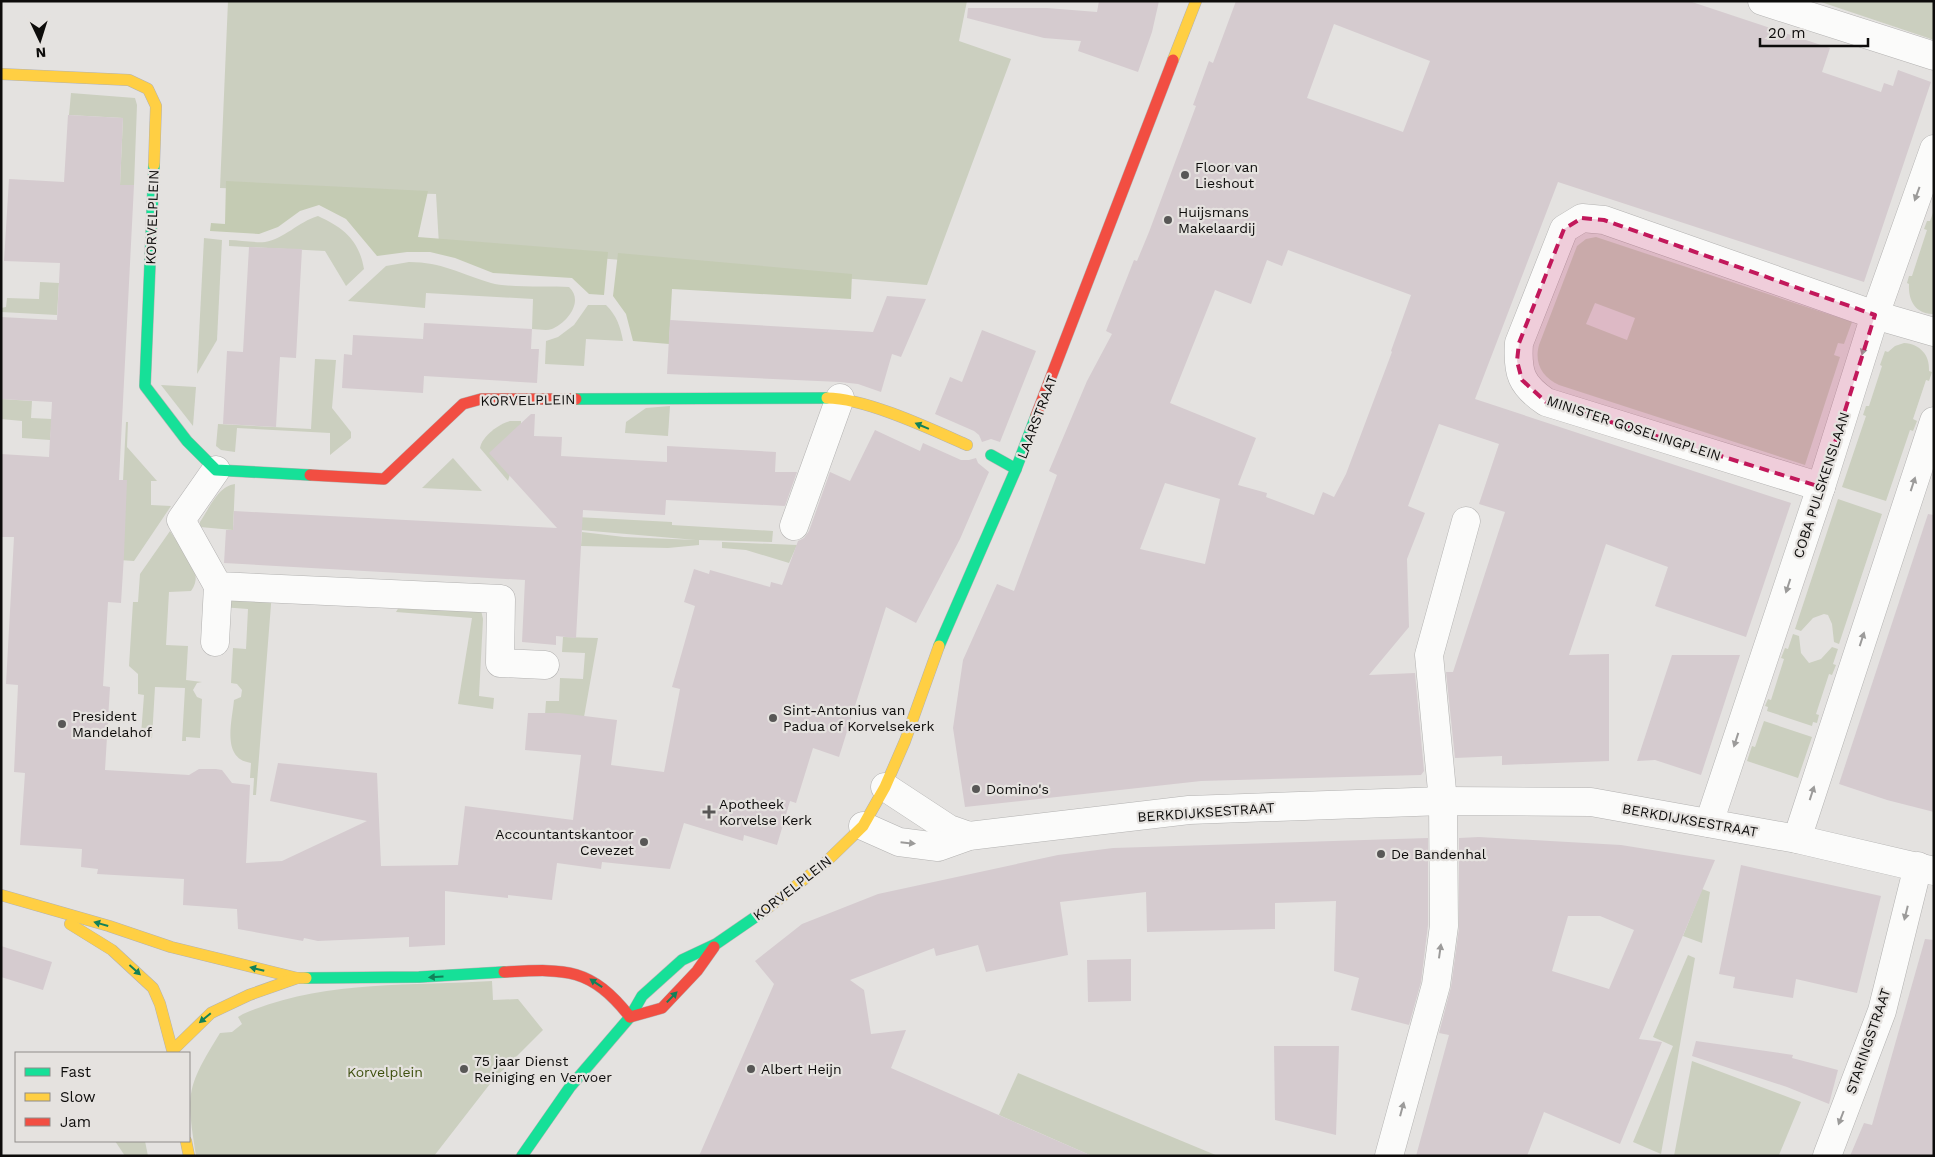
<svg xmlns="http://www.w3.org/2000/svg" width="1935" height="1157" viewBox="0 0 1935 1157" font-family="'Work Sans',sans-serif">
<rect width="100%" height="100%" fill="#e4e2e0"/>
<!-- green -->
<g fill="#cbcfbf" fill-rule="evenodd">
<path d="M228,1H967L959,41L1011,59L927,285L439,245L436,194L220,188Z"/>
<path d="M1818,1H1934V40Z"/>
<path d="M71,93L135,98L137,105L134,185H120L123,118L69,115Z"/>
<path d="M1934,210V314H1932C1915,313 1908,300 1909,284L1907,283L1909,276H1912L1927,230L1924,229L1927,221H1930Z"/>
<path d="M318,216C344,228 359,240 364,269L346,286L325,251L229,246V240C240,240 254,243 265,242C284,239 298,222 318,216Z"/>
<path d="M1596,237L1852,322L1844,344L1838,343L1834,355L1840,357L1805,465L1559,385C1542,377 1534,363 1539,345L1577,246L1586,239ZM1595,303L1635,318L1627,340L1586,324Z"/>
<path d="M204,238L222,240L217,340L197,374Z"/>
<path d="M409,262C442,262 461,274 491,283C508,288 550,286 569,287C584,301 568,322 552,329C546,331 539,329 532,329L533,299L426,293L425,308L348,301L386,266Z"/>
<path d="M40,282L59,283L57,315L1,312V308L6,307L7,298L39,299Z"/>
<path d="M588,305H606C617,316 620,326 623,341L586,339L584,366L545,364L546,341L558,337L574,325Z"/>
<path d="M1904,343C1920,344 1930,355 1929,371L1932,372L1929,381L1926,380L1913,419L1917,421L1913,431L1910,430L1886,501L1842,487L1866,416L1863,415L1866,406H1869L1882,366L1880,365L1885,351L1888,352L1895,346Z"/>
<path d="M315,359L336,360L332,408L351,432V438L330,455V433L237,428L235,452L221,450L216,446L218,424L311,429Z"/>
<path d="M161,385L196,387L193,426Z"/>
<path d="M1,399L32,401L31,418L52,419L50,440L22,438V421L1,419Z"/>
<path d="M670,406L668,436L625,433L626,422L646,408Z"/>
<path d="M510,421H521V435L508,481L480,448C482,436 499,424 510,421Z"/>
<path d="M126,422H128L127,447L157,481H151V505L171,506L134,561L119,560Z"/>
<path d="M453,458L482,491L422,488Z"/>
<path d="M235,484L233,530L200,527V522C209,509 218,486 235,484Z"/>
<path d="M1838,499L1882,514L1839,644L1834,642L1832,624L1828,615L1824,614L1813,618L1801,631L1795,629Z"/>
<path d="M557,516L672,522V525L773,531L772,542L699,540V545L668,548L581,546L582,532L624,537L696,540L557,528Z"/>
<path d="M170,531C179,547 207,571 191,591L169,592L166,645L188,646L186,680L202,682L197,683L193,690L197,697L202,699L200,738L186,737V741H182L185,688L155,687L152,738L147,739V735H141L144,695L138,694V674L129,666L133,602H138L140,574Z"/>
<path d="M722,542L797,545L789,563L746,550L722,548Z"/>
<path d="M272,592L256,795H253L254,778H250L251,763C221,759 232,722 234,700L241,697L242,690L237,684L231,683L233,648L246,649L248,609L221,607L223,599Z"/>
<path d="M402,602L481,610L483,619L479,696L494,698L493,709L458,704L472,618L396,612Z"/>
<path d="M1793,634L1799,636L1801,653L1809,663L1821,659L1832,647L1838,649L1833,664L1836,665L1832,675L1829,674L1816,714L1819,715L1817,723L1813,722L1812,726L1767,711L1768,707L1765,706L1768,699L1771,700L1784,659L1781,658L1785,648L1788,649Z"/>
<path d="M563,637L598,638L584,717L545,715L546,701H559L560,678L583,679L585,653L562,652Z"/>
<path d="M1764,721L1812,737L1798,778L1747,761L1752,746L1755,747Z"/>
<path d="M1702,889L1710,892L1702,943L1683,936Z"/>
<path d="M1688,955L1695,958L1661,1154L1633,1142L1673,1046L1653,1037Z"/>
<path d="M492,981L493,1000L518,999L543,1030L493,1080L434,1156H196C186,1093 186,1088 220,1033L232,1032L242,1024L238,1017L243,1014C321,980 409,986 492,981Z"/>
<path d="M1692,1061L1801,1102L1779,1155L1674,1156Z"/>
<path d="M1018,1073L1218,1156H1092L999,1115Z"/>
<path d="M115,1141H145L148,1156H125Z"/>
</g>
<!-- forest -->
<g fill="#c4cbb3">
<path d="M226,181L428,191L418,237L608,252L604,295L589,294L572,278L493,273L455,258L430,252H407L377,256L346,219L319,205L300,211L278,227L259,234L210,231L211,223L225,224Z"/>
<path d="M618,253L852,274L851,299L672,289L669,344L633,341L626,314L613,296Z"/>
</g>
<!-- building -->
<g fill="#d5cbcf" fill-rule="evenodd">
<path d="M1099,1H1159L1152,32L1138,72L1078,51L1081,41L1044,38L967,18L968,8H1047L1097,12Z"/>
<path d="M1236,1H1689L1830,48L1822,72L1881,92L1884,83L1893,86L1898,70L1931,82L1864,282L1558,182L1475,399L1791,503L1746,637L1655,606L1668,567L1606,544L1569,655L1609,654V761L1502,765V756L1455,758L1446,672H1453L1505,512L1479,504L1499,444L1439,424L1408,506L1425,513L1407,559L1409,627L1369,675L1415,673L1424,771L1421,775L1201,781L965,807L953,728L963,660L997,584L1014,591L1057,475L1049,471L1087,381L1112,334L1106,331L1134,260L1137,261L1149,232L1196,106L1193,105L1209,61L1213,63ZM1334,24L1430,61L1403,132L1307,98ZM1288,250L1411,295L1391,351L1392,352L1346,474L1334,497L1323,492L1314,515L1266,497L1267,493L1238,485L1256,438L1170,403L1215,290L1251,304L1267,260L1282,266ZM1165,483L1220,499L1205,564L1140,549Z"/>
<path d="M68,115L123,118L120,185H134L119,480H127L124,555L121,603L108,602L103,686L110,687L105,770L189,775L199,769H216L222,770L232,783L250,785L246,863L282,861L367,821L270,801L278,763L377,773L381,866L458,865L465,806L573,820L581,755L525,750L528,713H560L617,720L611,765L664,772L680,689L672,687L695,606L684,602L694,569L709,574L710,570L770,587L771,582L782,585L798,541L804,538L809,531L830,472L850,481L875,430L920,451L923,443L961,460H969L976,458L978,463L989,472L960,539L916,623L886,607L839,757L813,748L796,803L790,801L777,845L744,835L743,841L684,823L670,869L602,862L601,869L557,863L552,900L508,895V898L445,891V945L409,947V937L318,941L304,938L303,941L238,929L237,909L183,905L184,879L97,874L98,869L81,867L82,849L20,845L25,773L14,772L18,685L6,684L14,537H1V454L49,457L52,402L1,399V317L57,320L60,263L4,261L9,179L64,182Z"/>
<path d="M249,247L302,249L296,358L280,357L276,427L223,424L227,351L243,352Z"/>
<path d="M887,296L926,299L901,357L892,354L881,392L858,384L840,382L667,374L670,320L873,332Z"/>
<path d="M424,323L532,329L531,349H539L537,383L424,376L423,393L342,388L344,354L352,355L353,335L423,339Z"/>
<path d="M982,330L1036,351L1000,442L991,439L982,442L979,435L974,431L935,414L950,377L962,382Z"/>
<path d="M531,414H535L534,436L562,437L561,456L667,462V446L776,452L775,472H797L785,506L666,500L665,515L583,510L576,638L556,636V645L522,642L525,580L224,563L226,530H233L234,511L557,528L489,453Z"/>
<path d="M1928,514L1934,515V812L1887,800L1839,784Z"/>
<path d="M1672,655H1740L1701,775L1655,760L1637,761Z"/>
<path d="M1479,837L1621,845L1715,860L1639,1039L1662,1042L1620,1144L1544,1112L1527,1156H1416L1449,1035L1439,1033L1451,987L1459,928V838ZM1568,916H1600L1634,930L1609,989L1552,971Z"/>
<path d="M1428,838V925L1421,982L1409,1025L1351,1010L1359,978L1334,971L1336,901L1275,903V929L1147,932L1146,892L1060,902L1068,955L986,972L978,945L936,956L934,948L850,980L864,990L871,1034L906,1030L891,1068L1092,1156H699L774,984L755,961L802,924L878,894L1058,855L1113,848Z"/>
<path d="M1741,865L1881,896L1857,993L1796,979L1793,998L1733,988L1735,977L1719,974Z"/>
<path d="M1925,939L1934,940V1156H1850L1864,1123L1872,1125Z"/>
<path d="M1,946L52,962L43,990L1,977Z"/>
<path d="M1131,959V1001L1088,1002L1087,960Z"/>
<path d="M1696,1041L1793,1055L1792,1058L1838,1070L1829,1104L1787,1087L1692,1056Z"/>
<path d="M1274,1046H1339L1336,1135L1275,1120Z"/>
</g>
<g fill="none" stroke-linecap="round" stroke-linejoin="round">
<defs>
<g id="street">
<path d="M1762,1L1934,56"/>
<path d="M216,470L181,520L218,586L501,599L500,663L545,665"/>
<path d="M1821,487L1546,402C1521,385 1517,373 1519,343L1564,229L1582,218L1604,220L1875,315L1934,332"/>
<path d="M794,526L840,398"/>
<path d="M215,642L218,586"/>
<path d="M885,787L949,829L969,836"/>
<path d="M1709,823L1821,487L1875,315L1934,149"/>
<path d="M863,826L899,842L938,847L969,836L1189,810L1443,801L1591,802L1797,839L1934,871"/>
<path d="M1797,839L1934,421"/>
<path d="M1389,1156L1436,985L1444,926L1443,801L1429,655L1466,521"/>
<path d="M1827,1156L1882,1011L1918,866"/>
</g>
<g id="fast">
<path d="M154,165L145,386L187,441L216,470L310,475"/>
<path d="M576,399L827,398"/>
<path d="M991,455L1016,469"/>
<path d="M939,646L1016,469L1036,416"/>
<path d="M306,978L419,977L504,972"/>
<path d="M522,1156L570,1087L630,1017L642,996L682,960L716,944L764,911"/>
</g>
<g id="slow">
<path d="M1173,60L1196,1"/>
<path d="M1,74L129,80L148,89L156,106L154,165"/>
<path d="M827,398C865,398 931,429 967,445"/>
<path d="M1,895L109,926L171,947L297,978H306"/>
<path d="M764,911L826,862L863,826L885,787L905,741L939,646"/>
<path d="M70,924L112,950L153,988L160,1004L173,1053"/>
<path d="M173,1050L211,1013L249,995L297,978"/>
<path d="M186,1141L189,1156"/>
</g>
<g id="jam">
<path d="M1036,416L1173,60"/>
<path d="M310,475L384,479L463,404L481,399H576"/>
<path d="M504,972C564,969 590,966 630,1017"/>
<path d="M630,1017L662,1008L697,971L714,947"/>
</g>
</defs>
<!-- street casing -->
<use href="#street" stroke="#b3b2b1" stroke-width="29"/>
<!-- fast casing -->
<use href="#fast" stroke="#b3b2b1" stroke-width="12"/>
<!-- slow casing -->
<use href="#slow" stroke="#b3b2b1" stroke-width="12"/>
<!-- jam casing -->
<use href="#jam" stroke="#b3b2b1" stroke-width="12"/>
<!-- street -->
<use href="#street" stroke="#fbfbfa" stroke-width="28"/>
<!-- fast -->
<use href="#fast" stroke="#16e098" stroke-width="11"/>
<!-- slow -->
<use href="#slow" stroke="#ffcf43" stroke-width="11"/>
<!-- jam -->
<use href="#jam" stroke="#f24e42" stroke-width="11"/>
</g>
<!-- one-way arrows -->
<defs><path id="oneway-solid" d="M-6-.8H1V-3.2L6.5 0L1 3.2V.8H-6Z" transform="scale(1.25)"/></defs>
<g fill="#9c9b9a">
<use href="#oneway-solid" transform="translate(1917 194) rotate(110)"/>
<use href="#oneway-solid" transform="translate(1864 348) rotate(107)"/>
<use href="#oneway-solid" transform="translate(1913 484) rotate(-72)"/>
<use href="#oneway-solid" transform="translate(1788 586) rotate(108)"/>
<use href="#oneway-solid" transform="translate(1862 639) rotate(-72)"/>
<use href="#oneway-solid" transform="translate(1736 740) rotate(108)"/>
<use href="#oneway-solid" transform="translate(1812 793) rotate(-72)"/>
<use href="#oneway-solid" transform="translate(908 843) rotate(6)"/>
<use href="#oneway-solid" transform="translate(1906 913) rotate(104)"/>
<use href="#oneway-solid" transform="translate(1440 951) rotate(-82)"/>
<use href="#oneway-solid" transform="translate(1402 1109) rotate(-75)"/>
<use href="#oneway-solid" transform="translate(1841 1118) rotate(111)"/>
</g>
<g fill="#128159">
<use href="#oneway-solid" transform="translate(922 426) rotate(-157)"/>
<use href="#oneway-solid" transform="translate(101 924) rotate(-164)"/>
<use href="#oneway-solid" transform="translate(257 969) rotate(-166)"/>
<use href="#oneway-solid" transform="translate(135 970) rotate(42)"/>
<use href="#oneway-solid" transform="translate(436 977) rotate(177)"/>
<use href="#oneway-solid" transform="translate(596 983) rotate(-146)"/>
<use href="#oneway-solid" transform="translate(672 997) rotate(-46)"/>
<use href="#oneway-solid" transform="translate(205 1018) rotate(140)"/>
</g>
<!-- marked area -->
<path fill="#c2185b" fill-opacity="0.2" stroke="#c2185b" stroke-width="4" stroke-dasharray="10 6" stroke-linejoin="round" d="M1582,218L1604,220L1875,315L1821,487L1546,402L1522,380L1517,361L1519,343L1564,229Z"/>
<!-- markers -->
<g fill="#585756" stroke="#e5e2df" stroke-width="2">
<circle cx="1185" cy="175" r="5"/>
<circle cx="1168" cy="220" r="5"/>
<circle cx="773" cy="718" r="5"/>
<circle cx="62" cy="724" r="5"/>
<circle cx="976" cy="789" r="5"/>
<path d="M706.5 804.5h5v5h5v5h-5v5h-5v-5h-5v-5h5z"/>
<circle cx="644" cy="842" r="5"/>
<circle cx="1381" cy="854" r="5"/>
<circle cx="464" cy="1069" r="5"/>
<circle cx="751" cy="1069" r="5"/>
</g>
<g text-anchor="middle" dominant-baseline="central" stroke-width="4.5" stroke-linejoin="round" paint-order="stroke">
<!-- poi labels -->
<g font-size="14" fill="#0d0c0b" stroke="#e5e2df" text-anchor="start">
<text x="1195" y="167">Floor van<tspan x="1195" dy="16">Lieshout</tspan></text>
<text x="1178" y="212">Huijsmans<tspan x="1178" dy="16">Makelaardij</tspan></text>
<text x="783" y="710">Sint-Antonius van<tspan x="783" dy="16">Padua of Korvelsekerk</tspan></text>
<text x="72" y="716">President<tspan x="72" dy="16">Mandelahof</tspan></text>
<text x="986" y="789">Domino's</text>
<text x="719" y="804">Apotheek<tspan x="719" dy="16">Korvelse Kerk</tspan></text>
<text x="634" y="834" text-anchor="end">Accountantskantoor<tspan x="634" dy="16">Cevezet</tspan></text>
<text x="1391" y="854">De Bandenhal</text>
<text x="474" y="1061">75 jaar Dienst<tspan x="474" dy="16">Reiniging en Vervoer</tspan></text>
<text x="761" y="1069">Albert Heijn</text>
</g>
<!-- street labels -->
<g font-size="14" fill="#0d0c0b" stroke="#e5e2df">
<text transform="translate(152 217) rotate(-88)">KORVELPLEIN</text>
<text transform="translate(528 400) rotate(-1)">KORVELPLEIN</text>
<text transform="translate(1037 417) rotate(-69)">LAARSTRAAT</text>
<text transform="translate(1634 428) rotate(18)">MINISTER GOSELINGPLEIN</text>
<text transform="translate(1821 485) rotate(-72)">COBA PULSKENSLAAN</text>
<text transform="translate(1206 812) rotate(-4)">BERKDIJKSESTRAAT</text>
<text transform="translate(1690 820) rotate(10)">BERKDIJKSESTRAAT</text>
<text transform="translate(792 888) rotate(-38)">KORVELPLEIN</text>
<text transform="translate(1868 1041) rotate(-71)">STARINGSTRAAT</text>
</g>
<!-- park labels -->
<g font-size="14" fill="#3f500f" stroke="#e5e2df">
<text x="385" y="1072">Korvelplein</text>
</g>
</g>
<!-- border -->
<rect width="1935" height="1157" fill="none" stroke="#0d0c0b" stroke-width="5"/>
<!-- legend -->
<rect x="15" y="1052" width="175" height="90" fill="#e5e2df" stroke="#8f8c8a"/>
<rect x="25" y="1068" width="25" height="8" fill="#16e098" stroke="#8f8c8a"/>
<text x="60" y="1077" font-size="15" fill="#0d0c0b">Fast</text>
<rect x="25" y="1093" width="25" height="8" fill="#ffcf43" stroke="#8f8c8a"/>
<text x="60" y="1102" font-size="15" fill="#0d0c0b">Slow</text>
<rect x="25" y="1118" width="25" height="8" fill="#f24e42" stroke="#8f8c8a"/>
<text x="60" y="1127" font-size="15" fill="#0d0c0b">Jam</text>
<!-- north arrow -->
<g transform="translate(40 40) rotate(176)" stroke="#e5e2df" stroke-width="4" paint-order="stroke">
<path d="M0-4L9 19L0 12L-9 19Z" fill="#0d0c0b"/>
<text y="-8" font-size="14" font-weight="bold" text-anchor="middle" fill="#0d0c0b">N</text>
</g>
<!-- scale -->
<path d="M1760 38v8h108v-8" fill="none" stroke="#0d0c0b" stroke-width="2.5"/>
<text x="1768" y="38" font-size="15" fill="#0d0c0b" stroke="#e5e2df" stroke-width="4" paint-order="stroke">20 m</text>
</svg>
